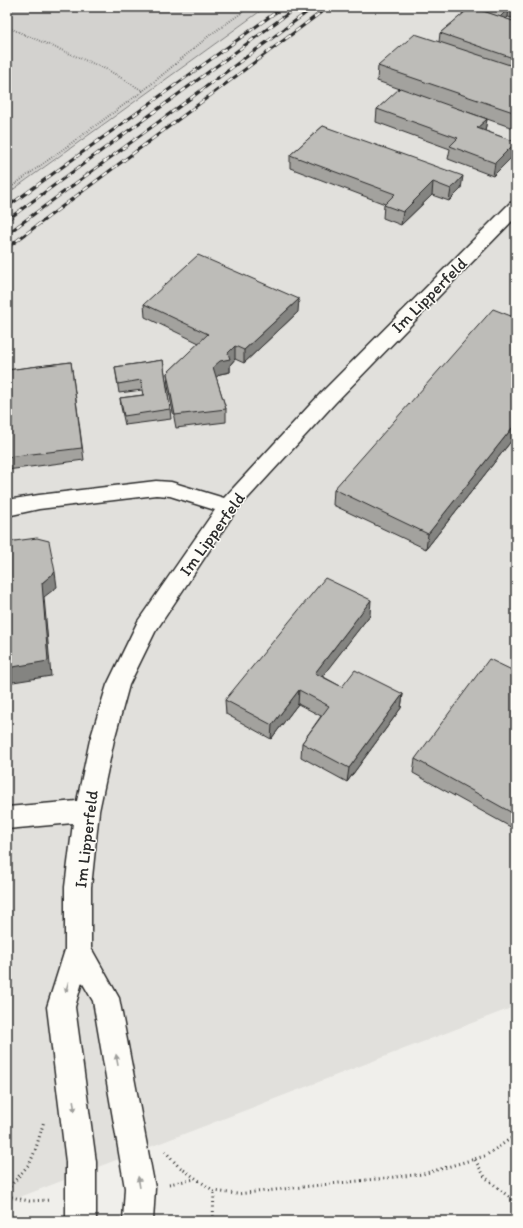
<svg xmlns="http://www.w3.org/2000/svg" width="523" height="1228" viewBox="0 0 523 1228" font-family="Itim,sans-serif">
<rect width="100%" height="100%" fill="#f0efeb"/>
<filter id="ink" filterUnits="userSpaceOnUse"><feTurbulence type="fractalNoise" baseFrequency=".025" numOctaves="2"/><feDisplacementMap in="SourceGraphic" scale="8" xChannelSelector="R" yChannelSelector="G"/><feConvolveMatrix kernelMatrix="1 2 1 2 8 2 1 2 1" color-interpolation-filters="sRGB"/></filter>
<g filter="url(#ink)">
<!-- built -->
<path fill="#e1e0dc" d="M266,7H516V1006L7,1202V194Z"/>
<!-- green -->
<path fill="#d3d2cf" stroke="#7f7e7d" d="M7,7H266L7,194Z"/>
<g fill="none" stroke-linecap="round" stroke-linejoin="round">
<defs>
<path id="minor" d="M516,202V217L335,403L235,512L155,632L129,685L114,740L99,811L91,887V948L119,998L155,1188L153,1221H123L125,1188L93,1001L82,982L75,1007L96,1162V1221H66V1162L47,1007L65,950V887L73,823L7,829V807L77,801L90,740L107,685L138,621L215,510L170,496L156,495L39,509L7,516V500L39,495L156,481L171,482L224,498L321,393L510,203Z"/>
</defs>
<!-- minor casing -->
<use href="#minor" stroke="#2b2b2b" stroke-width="3"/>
<!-- path-far1 -->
<g stroke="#2b2b2b" stroke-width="2" stroke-dasharray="0.5 2" stroke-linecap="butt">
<path d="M7,27L108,70L143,91"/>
<path d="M7,190L143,91L210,35L250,7"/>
</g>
<!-- path -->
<g stroke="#2b2b2b" stroke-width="3" stroke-dasharray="1 3.5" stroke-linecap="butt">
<path d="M165,1151L178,1166L214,1191L237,1194L423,1174L485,1156L516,1135"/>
<path d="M475,1160L485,1177L516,1203"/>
<path d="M169,1184L195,1179"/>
<path d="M7,1190L30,1163L36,1148L44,1121"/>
<path d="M7,1196L29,1201L51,1200"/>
<path d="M213,1221L214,1191"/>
</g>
<!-- minor -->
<use href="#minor" fill="#fdfcf7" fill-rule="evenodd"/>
<defs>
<g id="rail">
<path d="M7,207L283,7"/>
<path d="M7,220L297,7"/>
<path d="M7,234L314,7"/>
<path d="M7,248L328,7"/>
</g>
</defs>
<!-- rail casing -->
<use href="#rail" stroke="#2b2b2b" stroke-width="3"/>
<!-- rail -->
<use href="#rail" stroke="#fdfcf7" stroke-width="2" stroke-dasharray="6" stroke-linecap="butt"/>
</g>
<!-- wall -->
<g fill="#a3a29e" stroke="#2b2b2b">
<path d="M464,7H516V19L508,17L506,19L516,22V129L458,109L487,119L485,131L516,142L514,155L493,176L448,159L450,149L376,122L377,109L400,89L377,81L378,66L439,42L440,33L462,15L463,8Z"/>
<path d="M323,126L461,189L449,201L432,195L401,225L383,218L384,205L385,204L290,168V155Z"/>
<path d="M144,304L298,312L244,363L235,359L230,365V372L220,374L216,377L226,409V422L176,428L168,386L167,373L199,343L145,317Z"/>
<path d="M516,318V435L426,549L333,505L334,489Z"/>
<path d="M163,360L170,409L171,419L125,425L121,407L120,398L143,395L142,390L119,393L115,367Z"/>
<path d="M71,362L84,460L7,470V370Z"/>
<path d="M370,615L322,676L342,687L403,694L401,708L347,782L301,757L302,743L321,716L298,704L271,739L226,714L225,700Z"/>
<path d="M516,672V830L413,773L415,759Z"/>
</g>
<!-- shaded-wall -->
<g fill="#848481" stroke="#2b2b2b">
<path d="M509,8L508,17L496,28L497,19Z"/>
<path d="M487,119L485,132L477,128Z"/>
<path d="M516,142L514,155L493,176L495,163Z"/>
<path d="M463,176L461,189L449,201L451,189Z"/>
<path d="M433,182L432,195L401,225L403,212Z"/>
<path d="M299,299L298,312L244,363V350Z"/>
<path d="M235,346V359L230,365V372L220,374L213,380V367Z"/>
<path d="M516,423V435L426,549L428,534Z"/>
<path d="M55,572L57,587L44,597L51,676L7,683V668L42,583Z"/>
<path d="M371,600L370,615L314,687L315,673Z"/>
<path d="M299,690L298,704L271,739L272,725Z"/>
<path d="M403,694L401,708L347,782L349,768Z"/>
</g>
<!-- building -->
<g fill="#bdbcb8" stroke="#2b2b2b">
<path d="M464,7H507L509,8L500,17L471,7L468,10L463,8Z"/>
<path d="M471,7L516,22V59L440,33Z"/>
<path d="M415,34L516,67V113L378,66Z"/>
<path d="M400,88L487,119L477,128L516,142L495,163L450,146L458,138L377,109Z"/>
<path d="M323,126L463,176L451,189L433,182L403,212L384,205L395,194L290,155Z"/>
<path d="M198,255L299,299L244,350L235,346L228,353L230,359L220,361L213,367L226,409L175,415L167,373L208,334L144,304Z"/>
<path d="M493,309L516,318V423L428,534L334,489Z"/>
<path d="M163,360L170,409L124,416L120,398L144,395L141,380L118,384L115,367Z"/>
<path d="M71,362L82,448L7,457V370Z"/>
<path d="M37,538L49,541L55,572L42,583L48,661L7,668V542Z"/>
<path d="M325,578L371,600L315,673L342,687L355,670L403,694L349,768L302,743L329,706L299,690L272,725L225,700Z"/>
<path d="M489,659L516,672V815L415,759Z"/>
</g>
<!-- one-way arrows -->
<defs><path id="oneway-solid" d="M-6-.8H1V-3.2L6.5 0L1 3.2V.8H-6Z"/></defs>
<g fill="#9e9e9b">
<use href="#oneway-solid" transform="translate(67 987) rotate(106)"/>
<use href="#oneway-solid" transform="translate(117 1060) rotate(-100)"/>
<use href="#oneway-solid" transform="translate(74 1106) rotate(83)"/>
<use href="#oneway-solid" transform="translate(139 1182) rotate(-99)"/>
</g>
</g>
<g text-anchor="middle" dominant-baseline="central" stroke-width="3" stroke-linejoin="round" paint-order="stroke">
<!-- street labels -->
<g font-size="17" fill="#2b2b2b" stroke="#fdfcf7">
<text transform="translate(429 295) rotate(-45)">Im Lipperfeld</text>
<text transform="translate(212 534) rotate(-54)">Im Lipperfeld</text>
<text transform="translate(86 839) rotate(-83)">Im Lipperfeld</text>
</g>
</g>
<!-- margin -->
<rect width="523" height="1228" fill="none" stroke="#fdfcf7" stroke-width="24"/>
<rect x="12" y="12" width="499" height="1204" fill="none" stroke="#2b2b2b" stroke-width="1.5" filter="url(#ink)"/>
</svg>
